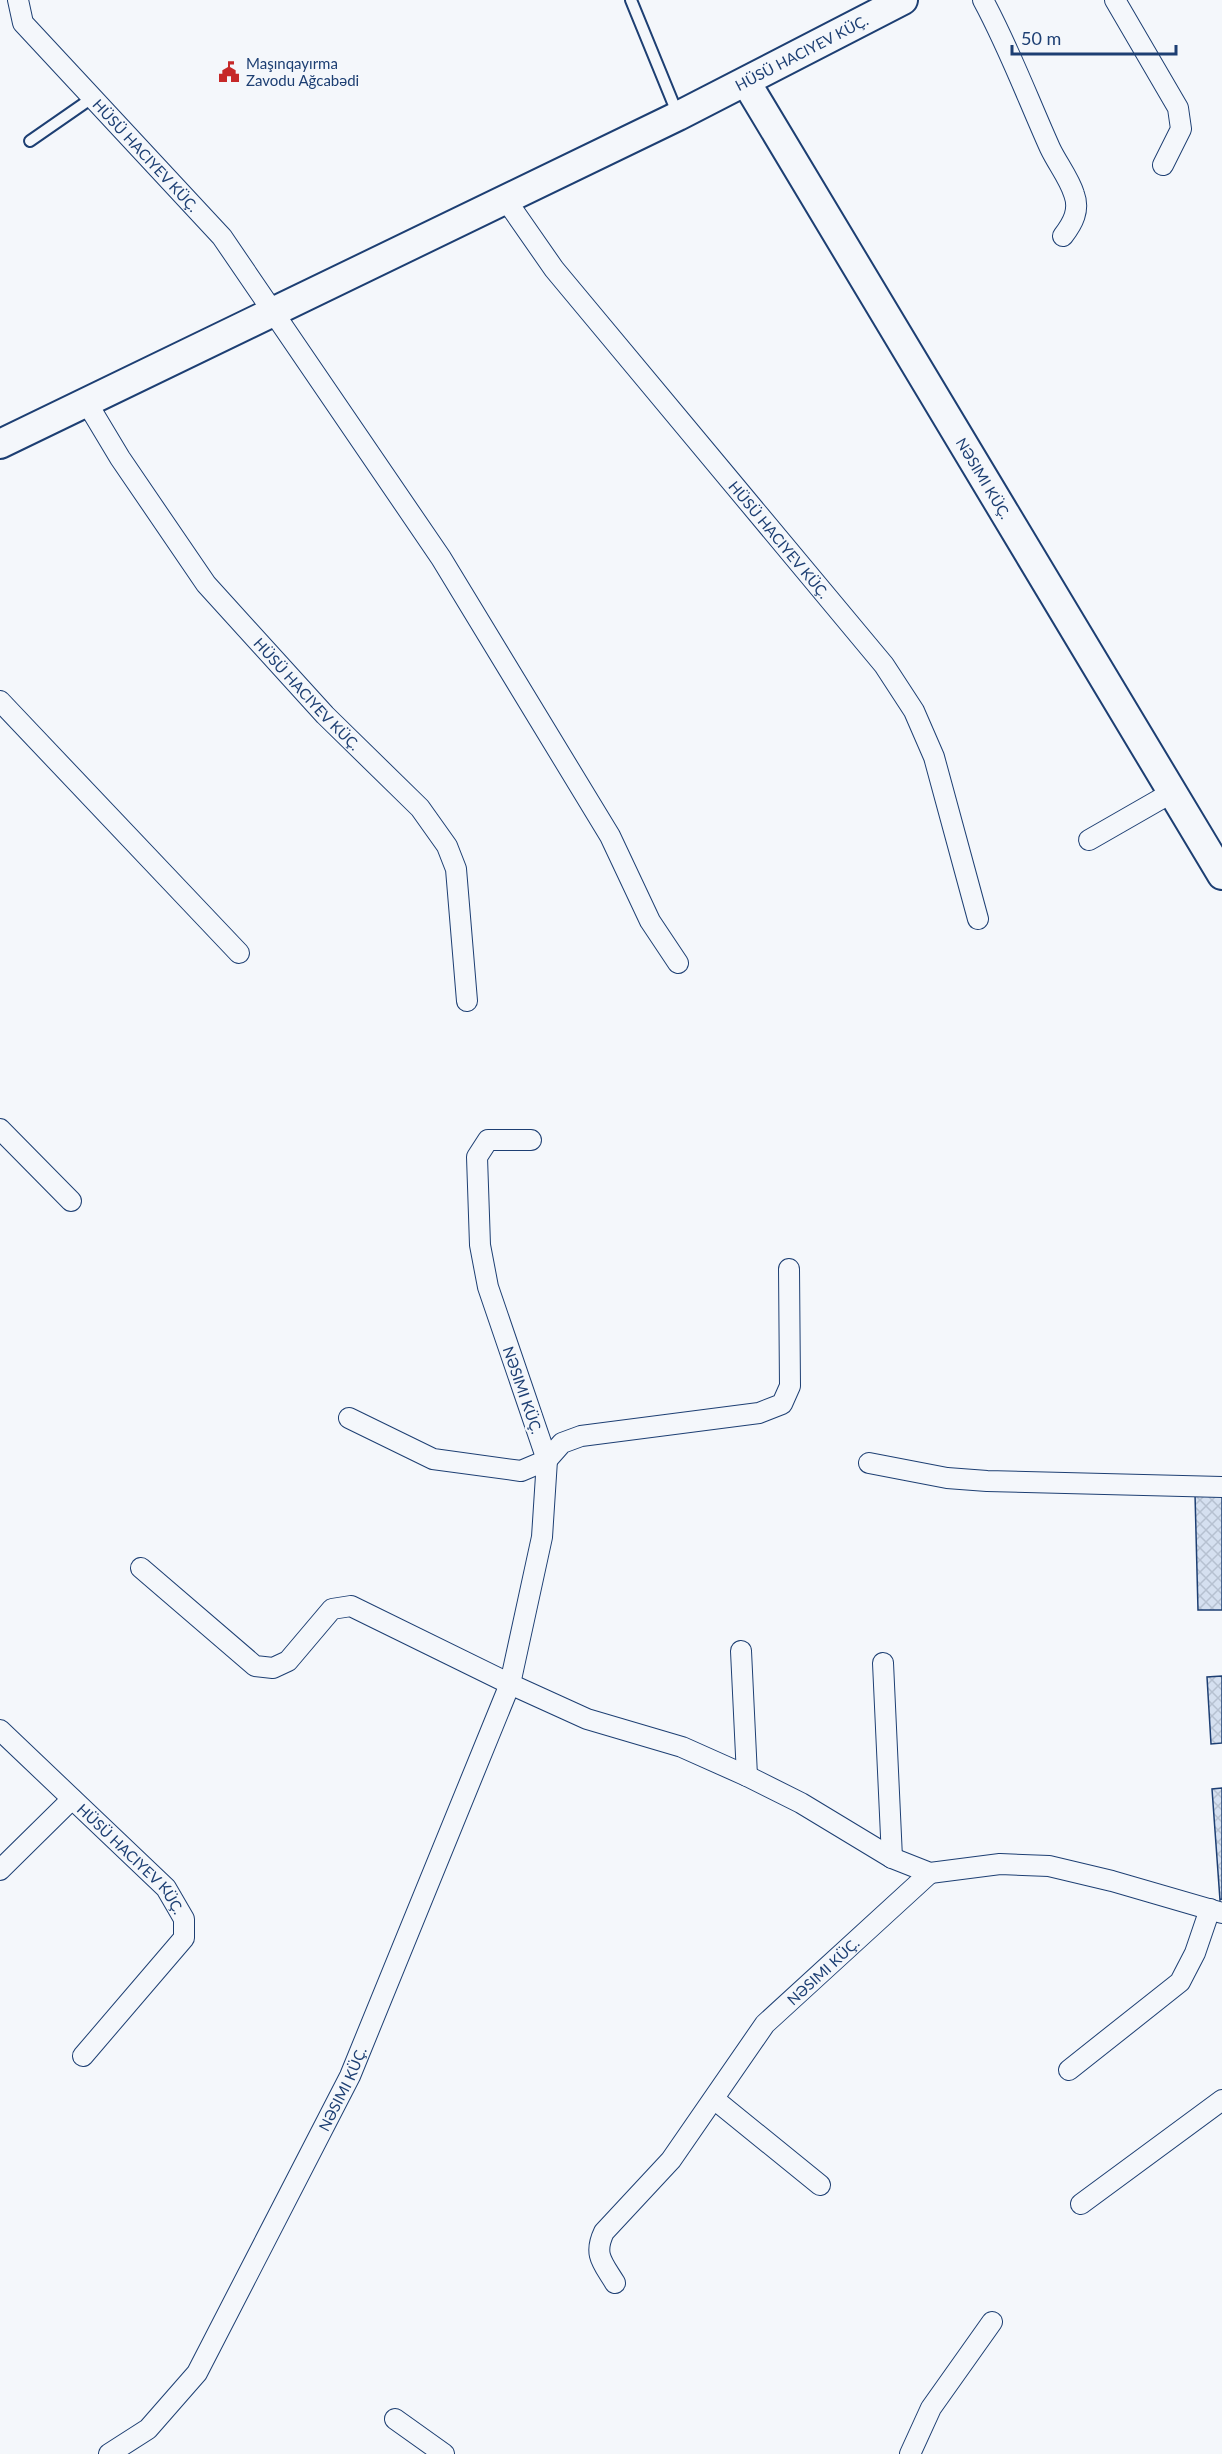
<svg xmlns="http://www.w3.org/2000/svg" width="1222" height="2454" viewBox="0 0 1222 2454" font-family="Lato,sans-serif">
<defs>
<pattern id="building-cross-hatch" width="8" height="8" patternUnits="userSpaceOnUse" patternTransform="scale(1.5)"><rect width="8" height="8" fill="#d5e0f0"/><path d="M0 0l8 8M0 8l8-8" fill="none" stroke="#b6c1d1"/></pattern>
</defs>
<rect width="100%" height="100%" fill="#f4f7fb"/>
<!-- building -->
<g fill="url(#building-cross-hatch)" stroke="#1d3f73" stroke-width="1.5">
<path d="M1195,1494H1222V1610H1198Z"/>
<path d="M1222,1676V1743L1211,1744L1207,1677Z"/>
<path d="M1222,1788V1899L1220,1900L1212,1789Z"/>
</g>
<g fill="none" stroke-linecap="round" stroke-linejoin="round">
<defs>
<g id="lane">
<path d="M631,0L678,115"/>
<path d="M30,141L92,98"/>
</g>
<g id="street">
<path id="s1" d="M18,0L23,23L222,237L441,558L610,836L650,921L678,963"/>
<path d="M983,0C1009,48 1028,99 1050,148C1057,163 1069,178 1074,194C1080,210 1073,223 1063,236"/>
<path d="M1115,0L1178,108L1181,129L1163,165"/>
<path id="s2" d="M506,200L554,269L884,665L914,711L934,757L978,919"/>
<path id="s3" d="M87,403L120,458L206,584L325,715L420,808L447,846L456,869L467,1001"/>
<path d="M0,701L239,953"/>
<path d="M1089,840L1171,793"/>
<path d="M0,1129L71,1201"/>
<path d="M349,1418L433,1459L521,1471L547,1460L562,1443L581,1436L759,1413L782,1404L790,1386L789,1269"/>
<path d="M869,1463L947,1478L987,1481L1222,1487"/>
<path d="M141,1568L255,1666L273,1668L288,1661L332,1609L351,1606L510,1684L587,1719L682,1747L747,1776L801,1803L892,1858L930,1873L1000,1864L1049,1866L1112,1881L1222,1913"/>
<path d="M741,1651L747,1776"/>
<path d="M883,1663L892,1858"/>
<path id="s4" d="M0,1730L166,1888L184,1919V1938L83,2056"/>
<path d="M0,1870L72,1799"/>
<path d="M1069,2070L1180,1982L1195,1953L1210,1909"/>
<path d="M714,2099L820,2185"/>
<path d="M1081,2204L1222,2100"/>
<path id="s5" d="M615,2283C603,2263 593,2255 604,2232L671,2160L765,2024L930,1873"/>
<path d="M395,2419L444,2454"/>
<path id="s6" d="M109,2454L148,2429L197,2373L350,2076L510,1684L542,1537L547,1460L488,1287L480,1245L477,1157L488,1140H531"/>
<path d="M910,2454L931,2408L992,2322"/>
</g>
<g id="secondary">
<path id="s7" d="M746,82L1222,875"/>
<path id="s8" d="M0,444L678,116L903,0"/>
</g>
</defs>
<!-- lane casing -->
<use href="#lane" stroke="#1d3f73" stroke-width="14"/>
<!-- street casing -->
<use href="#street" stroke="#1d3f73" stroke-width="22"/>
<!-- secondary casing -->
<use href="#secondary" stroke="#1d3f73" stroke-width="32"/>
<!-- lane -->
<use href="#lane" stroke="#f4f7fb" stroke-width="10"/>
<!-- street -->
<use href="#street" stroke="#f4f7fb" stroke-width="20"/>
<!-- secondary -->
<use href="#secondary" stroke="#f4f7fb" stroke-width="28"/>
</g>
<!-- icons -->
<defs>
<symbol id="civic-bare" viewBox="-9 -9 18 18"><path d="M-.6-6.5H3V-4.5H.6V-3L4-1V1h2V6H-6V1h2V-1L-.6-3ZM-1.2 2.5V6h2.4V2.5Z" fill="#c62828" stroke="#f4f7fb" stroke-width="2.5" paint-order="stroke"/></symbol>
</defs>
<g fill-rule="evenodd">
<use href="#civic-bare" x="214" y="57" width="30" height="30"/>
</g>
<g text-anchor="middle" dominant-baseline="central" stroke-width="4.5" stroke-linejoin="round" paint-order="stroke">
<!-- street labels -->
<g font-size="15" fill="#1d3f73" stroke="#f4f7fb">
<text stroke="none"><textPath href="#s8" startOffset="892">HÜSÜ HACIYEV KÜÇ.</textPath></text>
<text stroke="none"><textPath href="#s1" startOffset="204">HÜSÜ HACIYEV KÜÇ.</textPath></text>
<text stroke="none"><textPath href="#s7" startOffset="462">NƏSIMI KÜÇ.</textPath></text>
<text stroke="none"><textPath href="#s2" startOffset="436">HÜSÜ HACIYEV KÜÇ.</textPath></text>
<text stroke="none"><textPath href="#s3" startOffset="366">HÜSÜ HACIYEV KÜÇ.</textPath></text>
<text transform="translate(523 1390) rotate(71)">NƏSIMI KÜÇ.</text>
<text stroke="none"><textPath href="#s4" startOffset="184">HÜSÜ HACIYEV KÜÇ.</textPath></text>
<text stroke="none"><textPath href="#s5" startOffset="398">NƏSIMI KÜÇ.</textPath></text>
<text stroke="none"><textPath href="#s6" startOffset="440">NƏSIMI KÜÇ.</textPath></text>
</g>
<!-- poi labels -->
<g font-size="15" fill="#1d3f73" stroke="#f4f7fb" text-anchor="start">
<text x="246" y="63">Maşınqayırma<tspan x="246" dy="17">Zavodu Ağcabədi</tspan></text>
</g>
</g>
<!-- scale -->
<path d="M1012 45v9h164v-9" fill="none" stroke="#1d3f73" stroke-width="3"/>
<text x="1021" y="45" font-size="18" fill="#1d3f73" stroke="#f4f7fb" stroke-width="4.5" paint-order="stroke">50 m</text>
</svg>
